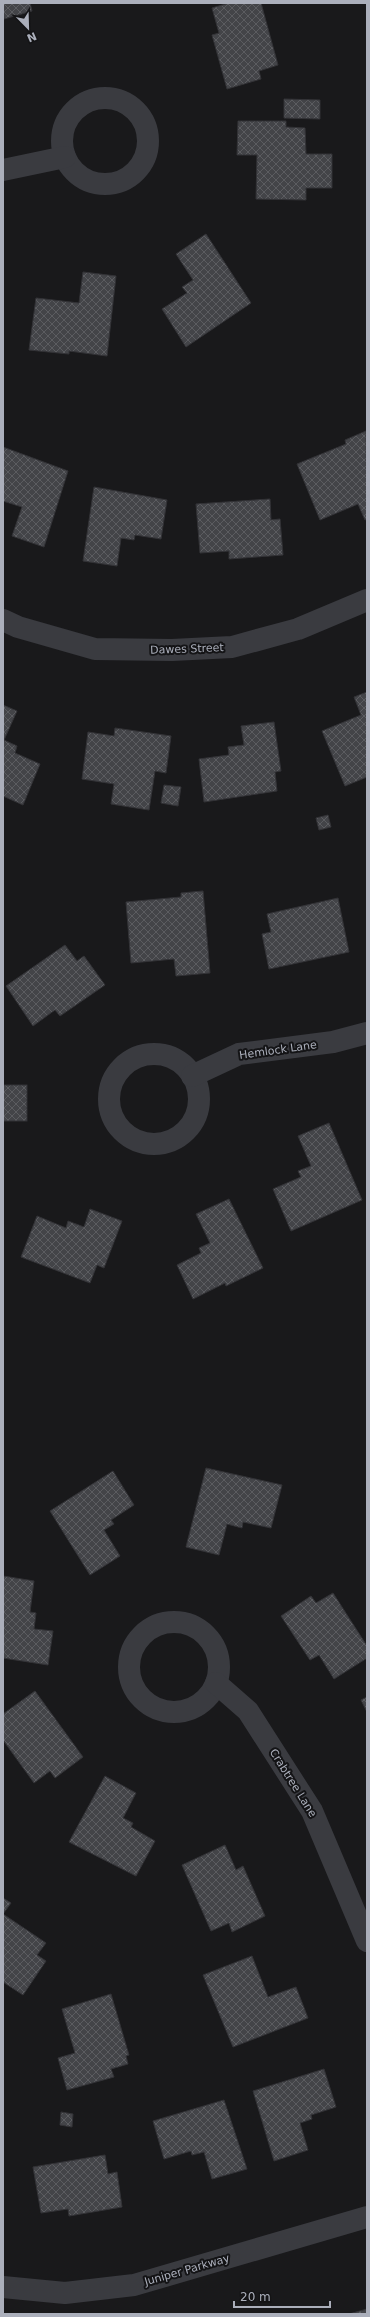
<svg xmlns="http://www.w3.org/2000/svg" width="370" height="2317" viewBox="0 0 370 2317" font-family="'DejaVu Sans',sans-serif">
<defs>
<pattern id="building-cross-hatch" width="8" height="8" patternUnits="userSpaceOnUse"><rect width="8" height="8" fill="#434448"/><path d="M0 0l8 8M0 8l8-8" fill="none" stroke="#5b5c60"/></pattern>
</defs>
<rect width="100%" height="100%" fill="#19191b"/>
<!-- building -->
<g fill="url(#building-cross-hatch)" stroke="#333337">
<path d="M3,3H30L32,11L4,19Z"/>
<path d="M229,3H261L278,65L259,71L261,79L227,89L212,35L219,33L212,8Z"/>
<path d="M284,99L320,100V119L284,118Z"/>
<path d="M238,121H286V127L305,128L306,154H332V188H306V200L256,199L257,155H237Z"/>
<path d="M206,234L251,303L186,347L162,309L187,293L182,287L193,280L176,254Z"/>
<path d="M83,272L116,276L107,356L69,351V354L29,350L36,298L79,303Z"/>
<path d="M366,431L367,519L365,520L358,504L320,520L297,464L346,444L345,440Z"/>
<path d="M3,447L68,471L44,547L12,536L22,507L3,501Z"/>
<path d="M94,487L167,500L161,539L135,535L134,540L121,538L117,566L83,561Z"/>
<path d="M270,499L271,520L280,519L283,555L229,559V551L200,553L196,504Z"/>
<path d="M367,692V777L345,786L322,731L361,715L354,697Z"/>
<path d="M3,705L17,711L4,740L17,746L15,753L40,764L23,805L3,796Z"/>
<path d="M274,722L281,771L275,772L277,791L204,802L199,759L229,755L228,747L244,745L241,726Z"/>
<path d="M115,728L171,736L166,773L155,771L149,810L111,804L114,784L82,779L88,732L114,736Z"/>
<path d="M164,785L181,787L178,806L161,803Z"/>
<path d="M328,815L331,827L319,830L316,818Z"/>
<path d="M203,891L210,973L176,976L174,959L131,963L126,902L181,897V893Z"/>
<path d="M338,898L349,952L269,969L262,934L271,932L267,914Z"/>
<path d="M65,945L77,961L84,956L105,985L60,1016L55,1010L33,1026L6,986Z"/>
<rect x="3" y="1085" width="24" height="36"/>
<path d="M329,1123L362,1200L291,1231L273,1189L301,1177L298,1171L311,1166L298,1136Z"/>
<path d="M229,1199L263,1268L226,1286L225,1283L193,1299L177,1265L201,1253L199,1248L210,1243L196,1214Z"/>
<path d="M90,1209L122,1221L104,1268L97,1265L90,1283L21,1257L37,1216L66,1228L68,1221L84,1227Z"/>
<path d="M206,1468L282,1485L271,1528L243,1522L242,1528L227,1524L219,1555L186,1547Z"/>
<path d="M113,1471L134,1505L111,1520L114,1524L104,1530L120,1556L90,1575L50,1511Z"/>
<path d="M3,1576L34,1581L30,1612L36,1613L34,1629L53,1631L48,1665L3,1658Z"/>
<path d="M333,1593L367,1646V1658L334,1679L319,1655L310,1660L281,1616L311,1596L316,1603Z"/>
<path d="M35,1691L83,1757L55,1778L50,1771L34,1783L3,1740V1714Z"/>
<path d="M367,1697V1712L361,1700Z"/>
<path d="M105,1776L136,1793L123,1818L133,1823L131,1827L155,1841L136,1876L69,1842Z"/>
<path d="M225,1845L236,1870L243,1866L265,1916L232,1932L229,1923L211,1931L182,1865Z"/>
<path d="M3,1898L11,1903L3,1914Z"/>
<path d="M3,1914L46,1943L37,1955L46,1961L23,1995L3,1982Z"/>
<path d="M252,1956L268,1997L296,1987L308,2018L233,2047L203,1975Z"/>
<path d="M111,1994L129,2055L126,2056L128,2064L111,2069L114,2077L67,2090L58,2058L75,2053L62,2009Z"/>
<path d="M324,2069L336,2107L311,2115L312,2119L300,2123L308,2150L274,2161L253,2091Z"/>
<path d="M224,2100L247,2169L212,2179L204,2152L192,2155L191,2151L164,2159L153,2121Z"/>
<path d="M61,2112L73,2114L72,2127L60,2125Z"/>
<path d="M105,2155L108,2174L117,2172L122,2207L69,2216L68,2209L41,2213L33,2167Z"/>
<path d="M367,2309V2314H349Z"/>
</g>
<g fill="none" stroke-linecap="round" stroke-linejoin="round">
<!-- minor -->
<g stroke="#3a3b40" stroke-width="22">
<circle cx="105" cy="141" r="43"/>
<path d="M3,170L65,157"/>
<path d="M3,620L18,627L95,649L172,650L232,647L298,629L367,600"/>
<circle cx="154" cy="1099" r="45"/>
<path d="M192,1076L239,1054L333,1042L367,1033"/>
<circle cx="174" cy="1667" r="45"/>
<path d="M216,1683L248,1711L312,1811L367,1941"/>
<path d="M3,2287L65,2293L134,2285L367,2217"/>
</g>
</g>
<g text-anchor="middle" dominant-baseline="central" stroke-width="4" stroke-linejoin="round" paint-order="stroke">
<!-- street labels -->
<g font-size="11" fill="#abafbb" stroke="#141416">
<text transform="translate(187 649) rotate(-2)">Dawes Street</text>
<text transform="translate(278 1050) rotate(-8)">Hemlock Lane</text>
<text transform="translate(293 1783) rotate(58)">Crabtree Lane</text>
<text transform="translate(187 2270) rotate(-16)">Juniper Parkway</text>
</g>
</g>
<!-- border -->
<rect width="370" height="2317" fill="none" stroke="#abafbb" stroke-width="8"/>
<!-- north arrow -->
<g transform="translate(28 28) rotate(157)" stroke="#141416" stroke-width="3" paint-order="stroke">
<path d="M0-3L7 15L0 10L-7 15Z" fill="#abafbb"/>
<text y="-6" font-size="11" font-weight="bold" text-anchor="middle" fill="#abafbb">N</text>
</g>
<!-- scale -->
<path d="M234 2301v6h96v-6" fill="none" stroke="#abafbb" stroke-width="2"/>
<text x="240" y="2301" font-size="12" fill="#abafbb" stroke="#141416" stroke-width="3" paint-order="stroke">20 m</text>
</svg>
